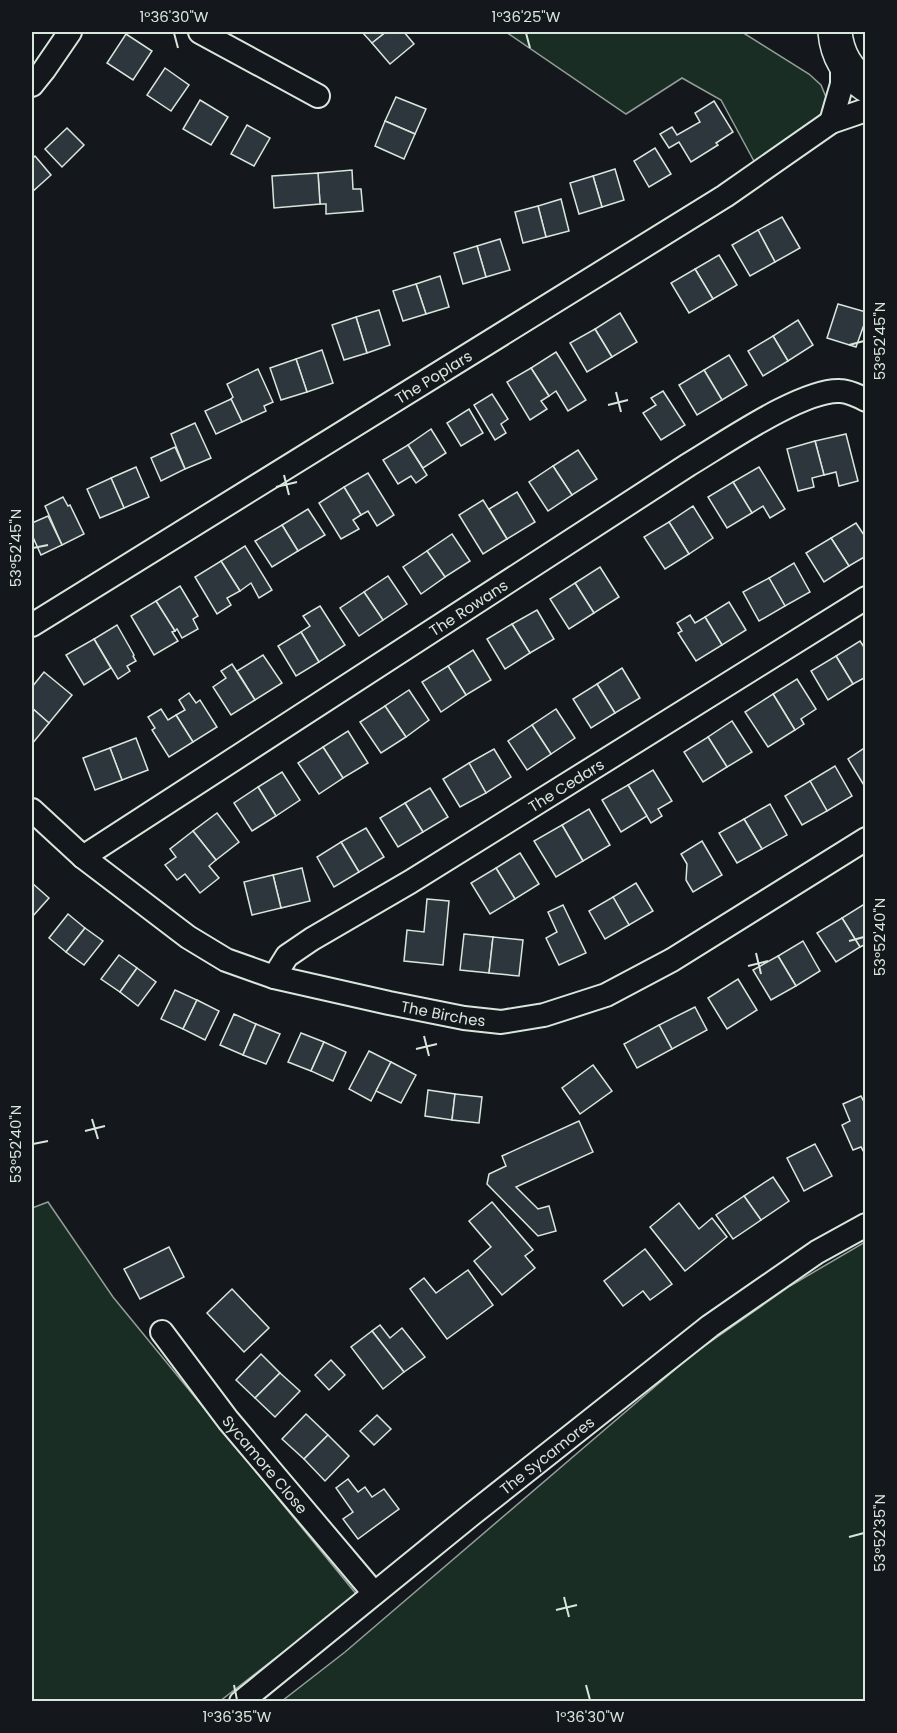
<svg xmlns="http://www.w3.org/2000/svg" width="897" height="1733" viewBox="0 0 897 1733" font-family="Poppins,sans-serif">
<rect width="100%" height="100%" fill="#14181c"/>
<!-- green -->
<g fill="#1a2d24" stroke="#939e99" stroke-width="1.5">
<path d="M506,32H742L809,74L821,85L826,97L823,114L755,163L721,100L682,78L626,114Z"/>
<path d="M48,1202L113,1297L357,1595L220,1701L32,1702V1208Z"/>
<path d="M865,1242V1701H282L345,1652L693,1354L790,1286Z"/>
</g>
<!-- building -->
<g fill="#2c363c" stroke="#d8e6dc" stroke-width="1.5">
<path d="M362,32H386L372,43Z"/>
<path d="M386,32H404L414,44L390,64L372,43Z"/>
<path d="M126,34L152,51L133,80L107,63Z"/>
<path d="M165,68L189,85L171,111L147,95Z"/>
<path d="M396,97L426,109L415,134L385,121Z"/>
<path d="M200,100L228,117L211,145L183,129Z"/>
<path d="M714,101L733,132L716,143L718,145L691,162L679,142L669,148L660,134L672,127L677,135L700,122L695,113Z"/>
<path d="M385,121L415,134L404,159L375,146Z"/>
<path d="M247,125L270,138L254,166L231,154Z"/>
<path d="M67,128L84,145L62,167L45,149Z"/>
<path d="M655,148L671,174L649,187L634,161Z"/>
<path d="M35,156L51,175L32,192V159Z"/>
<path d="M615,169L624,200L602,207L593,176Z"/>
<path d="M352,170L353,189H361L363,211L326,214V204H320L318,173Z"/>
<path d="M318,173L320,204L274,208L272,176Z"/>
<path d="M593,176L602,207L579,214L570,183Z"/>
<path d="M561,199L569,231L546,237L538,206Z"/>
<path d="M538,206L546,237L523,243L515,212Z"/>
<path d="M782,217L800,248L775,262L758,230Z"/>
<path d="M758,230L775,262L750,276L732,245Z"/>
<path d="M500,239L510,270L486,277L477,246Z"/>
<path d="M477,246L486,277L463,284L454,253Z"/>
<path d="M719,255L737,285L713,299L695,269Z"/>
<path d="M695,269L713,299L689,313L671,283Z"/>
<path d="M440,276L449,307L426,314L416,284Z"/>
<path d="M416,284L426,314L403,321L393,291Z"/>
<path d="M838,304L866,312V319L856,347L827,338Z"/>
<path d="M379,310L390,345L367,353L356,317Z"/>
<path d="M620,313L637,342L612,357L595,329Z"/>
<path d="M356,317L367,353L344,360L332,325Z"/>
<path d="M798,320L813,345L788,361L773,336Z"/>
<path d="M595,329L612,357L587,372L570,343Z"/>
<path d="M773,336L788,361L763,376L748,351Z"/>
<path d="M322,350L333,383L307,392L296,359Z"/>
<path d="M556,352L586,400L568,411L556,391L549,396L531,368Z"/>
<path d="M729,355L747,385L722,400L704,370Z"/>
<path d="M296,359L307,392L281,400L270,368Z"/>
<path d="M531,368L549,396L541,401L547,409L530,420L507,382Z"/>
<path d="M258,369L273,402L264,406L266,411L242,422L231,399L233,397L227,384Z"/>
<path d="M704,370L722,400L697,415L679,385Z"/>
<path d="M663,391L685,425L661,440L643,413L656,405L651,398Z"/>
<path d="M492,394L508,419L501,424L506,433L495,440L474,405Z"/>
<path d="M231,399L242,422L216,434L205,411Z"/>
<path d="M469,409L483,433L461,446L447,423Z"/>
<path d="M195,423L211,458L185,469L171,434Z"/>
<path d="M431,429L446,453L423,468L408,445Z"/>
<path d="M846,434L858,481L839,486L836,472L824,475L815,441Z"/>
<path d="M815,441L824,475L812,478L814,487L798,491L787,449Z"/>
<path d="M408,445L427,475L416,483L411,476L398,484L383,460Z"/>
<path d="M175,447L185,469L161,481L151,458Z"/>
<path d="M578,450L597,479L572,495L553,466Z"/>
<path d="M553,466L572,495L548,511L529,482Z"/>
<path d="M136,467L149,497L124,508L111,478Z"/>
<path d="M759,467L785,509L770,518L763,506L752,513L733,482Z"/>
<path d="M368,473L394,515L377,526L368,511L361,515L344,487Z"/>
<path d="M111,478L124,508L100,518L87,489Z"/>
<path d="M733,482L752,513L727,528L708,497Z"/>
<path d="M344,487L361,515L353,520L359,529L341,539L319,503Z"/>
<path d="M517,492L535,522L507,539L489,509Z"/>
<path d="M63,497L68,506L70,505L84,534L62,545L45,506Z"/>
<path d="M483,500L507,539L483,554L459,515Z"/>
<path d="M693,506L713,538L689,554L669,522Z"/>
<path d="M308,509L325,535L298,551L282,525Z"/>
<path d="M48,516L62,545L41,555L32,535V523Z"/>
<path d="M669,522L689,554L665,569L644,537Z"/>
<path d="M856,523L866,538V556L849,566L831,538Z"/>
<path d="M282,525L298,551L272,567L255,541Z"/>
<path d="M452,534L470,561L445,577L427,551Z"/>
<path d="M831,538L849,566L824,582L806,553Z"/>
<path d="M245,546L272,590L259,598L251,583L240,591L221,561Z"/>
<path d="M427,551L445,577L421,594L403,567Z"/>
<path d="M221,561L240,591L227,598L231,605L217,614L195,577Z"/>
<path d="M794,563L810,592L785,606L769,578Z"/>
<path d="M600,567L619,597L594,613L575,583Z"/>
<path d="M388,576L407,604L383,620L364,592Z"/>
<path d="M769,578L785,606L759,621L743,592Z"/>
<path d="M575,583L594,613L569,629L550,599Z"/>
<path d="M180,586L198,616L193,619L198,629L182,638L177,629L175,631L156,601Z"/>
<path d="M364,592L383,620L359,636L340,608Z"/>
<path d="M156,601L175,631L172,632L178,641L154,655L131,616Z"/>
<path d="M729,602L746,630L722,645L705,617Z"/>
<path d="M320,606L345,645L319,662L301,632L310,626L303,616Z"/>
<path d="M537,610L554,639L530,653L512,624Z"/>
<path d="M690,615L695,623L705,617L722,645L696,661L678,633L682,631L677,623Z"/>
<path d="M512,624L530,653L505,669L487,639Z"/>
<path d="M117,625L134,655L133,656L136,661L127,666L130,671L118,679L94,639Z"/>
<path d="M301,632L319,662L296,676L278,646Z"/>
<path d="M94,639L111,668L84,685L66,655Z"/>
<path d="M860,641L866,650V677L853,684L836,656Z"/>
<path d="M473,650L491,680L466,695L448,666Z"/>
<path d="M263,655L282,683L255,700L237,671Z"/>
<path d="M836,656L853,684L828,700L811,671Z"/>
<path d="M232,664L255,700L231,715L213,687L226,678L221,671Z"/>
<path d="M448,666L466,695L441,712L422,682Z"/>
<path d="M622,668L640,698L615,713L597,684Z"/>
<path d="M44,672L72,695L49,723L32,708V687Z"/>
<path d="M797,679L816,709L801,719L804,724L795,730L773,694Z"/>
<path d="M597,684L615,713L591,728L573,699Z"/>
<path d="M409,690L429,720L406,737L385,706Z"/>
<path d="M189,693L196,703L200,700L217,727L193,742L176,715L185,710L179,700Z"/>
<path d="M773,694L795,730L768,747L745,712Z"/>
<path d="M385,706L406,737L381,753L360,722Z"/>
<path d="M32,708L49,723L32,744Z"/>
<path d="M161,709L168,720L176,715L193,742L169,757L152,730L155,728L148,717Z"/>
<path d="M556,709L575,738L551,754L532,725Z"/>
<path d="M732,721L752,752L727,767L708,737Z"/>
<path d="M532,725L551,754L527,770L508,741Z"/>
<path d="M348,731L368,763L343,778L323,747Z"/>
<path d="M708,737L727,767L703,782L684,752Z"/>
<path d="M136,738L148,770L122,780L110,748Z"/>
<path d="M323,747L343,778L319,794L298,763Z"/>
<path d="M866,747V787H865L848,759Z"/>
<path d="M110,748L122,780L95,790L83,758Z"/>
<path d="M494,749L511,777L486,793L469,763Z"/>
<path d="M469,763L486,793L460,807L443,779Z"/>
<path d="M835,766L852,796L827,811L810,781Z"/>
<path d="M653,770L672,801L658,809L662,816L651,823L628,785Z"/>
<path d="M282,772L300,800L276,816L258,787Z"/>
<path d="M810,781L827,811L802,825L785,796Z"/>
<path d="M628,785L647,816L621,832L602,800Z"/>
<path d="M258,787L276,816L252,831L234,803Z"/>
<path d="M430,788L448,817L423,832L405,803Z"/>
<path d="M405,803L423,832L398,847L380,818Z"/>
<path d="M770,804L787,835L762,849L744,819Z"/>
<path d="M589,809L610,845L583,861L562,825Z"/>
<path d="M217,813L239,842L216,860L193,831Z"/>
<path d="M744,819L762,849L737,863L719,833Z"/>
<path d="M562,825L583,861L556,877L534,841Z"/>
<path d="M366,828L384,857L359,872L341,842Z"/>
<path d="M193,831L216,860L209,866L219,878L200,893L185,874L177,880L165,865L176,857L170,849Z"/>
<path d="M702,841L722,875L693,892L686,880L687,864L681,854Z"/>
<path d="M341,842L359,872L334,887L317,857Z"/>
<path d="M520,853L539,884L515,899L496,868Z"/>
<path d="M302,868L310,901L281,908L273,875Z"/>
<path d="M496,868L515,899L490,914L471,883Z"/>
<path d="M273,875L281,908L252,915L244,882Z"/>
<path d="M32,883L49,898L32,917Z"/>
<path d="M636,883L653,911L629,925L613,897Z"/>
<path d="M613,897L629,925L605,939L589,911Z"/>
<path d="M427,899L449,901L443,965L404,961L407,930L424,932Z"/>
<path d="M866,903V944L860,947L842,918Z"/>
<path d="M563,905L586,953L559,965L546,938L557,932L548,912Z"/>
<path d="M68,914L85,928L66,952L49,938Z"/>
<path d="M842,918L860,947L836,962L817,933Z"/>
<path d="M85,928L103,941L84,965L66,952Z"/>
<path d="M464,934L493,937L489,973L460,970Z"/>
<path d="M493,937L523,940L519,976L489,973Z"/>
<path d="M803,941L820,971L796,986L778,956Z"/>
<path d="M119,955L137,968L120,992L101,979Z"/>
<path d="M778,956L796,986L771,1000L753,970Z"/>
<path d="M137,968L156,982L138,1006L120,992Z"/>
<path d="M738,979L757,1010L727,1029L708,998Z"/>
<path d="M175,990L197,1000L183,1029L161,1019Z"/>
<path d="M197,1000L219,1011L205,1040L183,1029Z"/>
<path d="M695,1007L707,1030L672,1049L659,1025Z"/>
<path d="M234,1014L256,1024L243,1055L220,1045Z"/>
<path d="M256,1024L280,1034L266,1064L243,1055Z"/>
<path d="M659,1025L672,1049L637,1068L624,1044Z"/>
<path d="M301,1033L324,1042L311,1071L288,1062Z"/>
<path d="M324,1042L346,1052L333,1081L311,1071Z"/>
<path d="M369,1051L391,1062L371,1101L349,1089Z"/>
<path d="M391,1062L416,1075L401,1103L376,1091Z"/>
<path d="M593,1065L612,1091L580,1114L562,1088Z"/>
<path d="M428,1090L455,1094L452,1120L425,1116Z"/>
<path d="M455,1094L482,1097L479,1123L452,1120Z"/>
<path d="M861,1096L866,1106V1156L861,1147L853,1150L842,1125L850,1121L843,1104Z"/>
<path d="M579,1121L593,1152L516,1187L538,1209L549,1206L556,1231L538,1236L487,1184L489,1174L506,1166L502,1156Z"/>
<path d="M815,1144L832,1176L804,1191L787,1158Z"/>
<path d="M773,1177L789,1201L761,1220L744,1196Z"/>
<path d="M744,1196L761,1220L733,1239L716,1215Z"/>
<path d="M492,1202L533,1250L525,1256L535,1268L502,1295L474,1261L491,1247L469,1221Z"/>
<path d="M679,1203L699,1229L712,1218L727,1237L685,1271L650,1227Z"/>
<path d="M169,1247L184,1277L140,1299L124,1269Z"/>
<path d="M645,1249L672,1284L650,1300L643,1291L623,1306L604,1281Z"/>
<path d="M468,1270L493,1305L447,1339L410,1289L424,1278L436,1293Z"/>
<path d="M232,1289L269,1328L244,1352L207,1313Z"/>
<path d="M380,1325L390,1338L402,1328L425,1357L404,1372L372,1331Z"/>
<path d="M372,1331L404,1372L383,1389L351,1347Z"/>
<path d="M261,1354L280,1373L255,1398L236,1380Z"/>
<path d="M331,1360L345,1375L329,1390L315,1375Z"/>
<path d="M280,1373L300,1391L275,1417L255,1398Z"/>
<path d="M306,1414L328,1435L304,1459L282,1439Z"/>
<path d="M377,1415L391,1429L374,1445L360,1431Z"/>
<path d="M328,1435L349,1456L325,1481L304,1459Z"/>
<path d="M348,1479L358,1492L365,1487L372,1497L384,1489L399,1509L358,1539L343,1519L353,1512L336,1488Z"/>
</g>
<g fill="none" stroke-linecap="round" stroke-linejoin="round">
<defs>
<g id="street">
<path d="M200,32L318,96"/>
<path d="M32,85L44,70L70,32"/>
<path d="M831,122L842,84V58"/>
<path id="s1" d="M32,625L725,196L831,122L866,110"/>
<path id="s2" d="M32,810L83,857L188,937L226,960L274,977L389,1003L464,1018L501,1022L544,1015L606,995L672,960L866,839"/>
<path id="s3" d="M83,857L688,465C722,445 802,389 840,391C847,391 859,396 866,400"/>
<path id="s4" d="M274,977L287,956L312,939L410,882L866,598"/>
<path id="s5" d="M162,1332L228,1420L374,1593"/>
<path id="s6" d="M241,1702L471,1515L710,1326L817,1252L866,1225"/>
</g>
<path id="highway" d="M835,32C837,54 847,72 866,85"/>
</defs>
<!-- street casing -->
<use href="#street" stroke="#d8e6dc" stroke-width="26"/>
<!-- highway casing -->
<use href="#highway" stroke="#d8e6dc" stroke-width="36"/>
<!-- street -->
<use href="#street" stroke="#14181c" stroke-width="22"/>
<!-- highway -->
<use href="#highway" stroke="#14181c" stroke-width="33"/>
</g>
<!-- ticks -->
<path fill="none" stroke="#d8e6dc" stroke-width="2" d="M174,33L178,48M526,33L530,48M849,345L864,341M616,392L621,412M608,405L628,400M284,475L289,495M276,487L297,482M33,548L48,545M849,941L864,937M756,953L761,974M748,966L768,961M424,1036L429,1056M416,1049L437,1044M92,1119L98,1139M85,1131L105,1126M33,1144L48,1141M849,1537L864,1533M564,1597L569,1617M556,1610L577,1605M234,1685L237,1700M586,1685L590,1700"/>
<g text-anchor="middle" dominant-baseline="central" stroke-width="4.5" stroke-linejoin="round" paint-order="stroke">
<!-- street labels -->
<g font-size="15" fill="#d8e6dc" stroke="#14181c">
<text stroke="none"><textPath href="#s1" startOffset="472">The Poplars</textPath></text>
<text stroke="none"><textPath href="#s3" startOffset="459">The Rowans</textPath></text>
<text stroke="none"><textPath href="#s4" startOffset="352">The Cedars</textPath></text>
<text stroke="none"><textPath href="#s2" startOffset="470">The Birches</textPath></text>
<text stroke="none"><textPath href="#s6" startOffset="393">The Sycamores</textPath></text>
<text stroke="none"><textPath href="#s5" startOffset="168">Sycamore Close</textPath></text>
</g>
</g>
<!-- border -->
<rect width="897" height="1733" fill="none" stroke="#14181c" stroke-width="66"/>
<rect x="33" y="33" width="831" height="1667" fill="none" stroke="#d8e6dc" stroke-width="2"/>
<g font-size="15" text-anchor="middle" fill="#d8e6dc">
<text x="174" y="22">1°36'30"W</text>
<text x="526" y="22">1°36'25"W</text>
<text transform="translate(880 341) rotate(-90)" y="5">53°52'45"N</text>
<text transform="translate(16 548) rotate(-90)" y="5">53°52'45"N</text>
<text transform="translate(880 937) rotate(-90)" y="5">53°52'40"N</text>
<text transform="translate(16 1144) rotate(-90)" y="5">53°52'40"N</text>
<text transform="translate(880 1533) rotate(-90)" y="5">53°52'35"N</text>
<text x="237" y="1722">1°36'35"W</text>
<text x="590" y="1722">1°36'30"W</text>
</g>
</svg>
